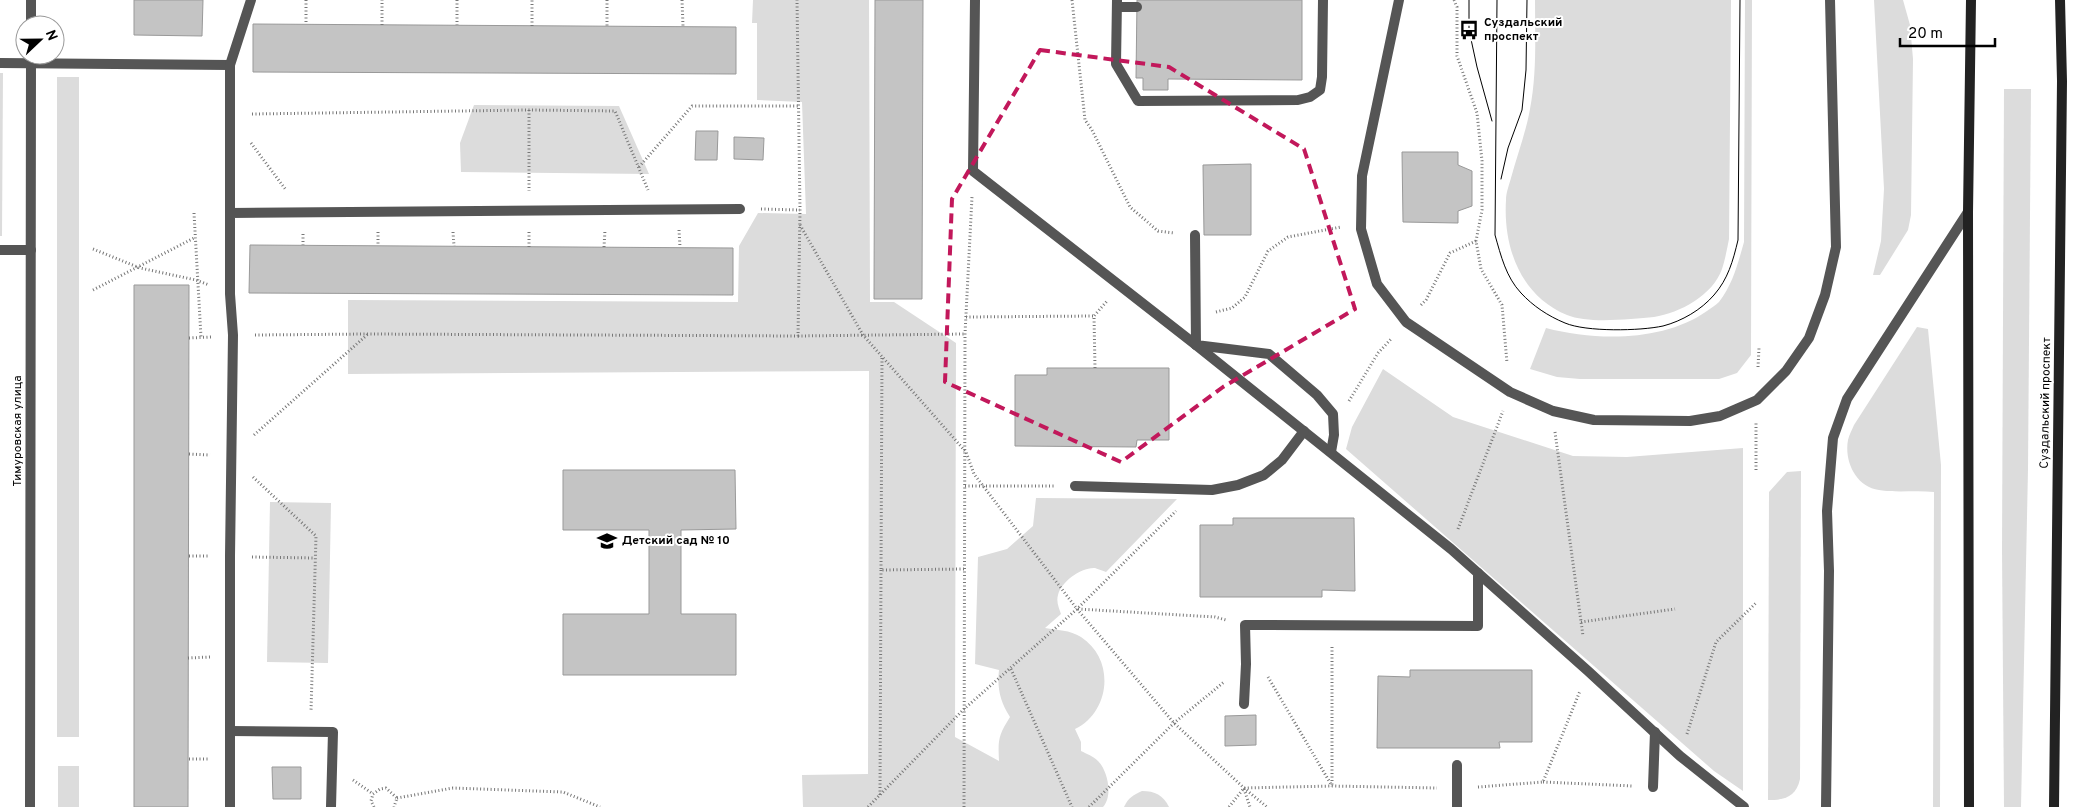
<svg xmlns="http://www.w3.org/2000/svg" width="2075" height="807" viewBox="0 0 2075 807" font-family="Overpass,sans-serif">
<rect width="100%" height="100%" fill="#fff"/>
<!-- green -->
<g fill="#dcdcdc">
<path d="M753,0H869L870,302H894L956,343L955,737L999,761C998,740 998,736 1010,717C1000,701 997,688 999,670L975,664L978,557L1007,549L1033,526L1036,498L1177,499L1106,572C1103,571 1098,569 1095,568C1081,567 1061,582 1058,595C1056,602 1059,608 1061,614L1045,628C1057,630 1070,630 1081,637C1116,660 1110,712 1075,729L1081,742V751C1087,754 1093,756 1098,761C1108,771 1113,796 1103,807H803L802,775L868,774L869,371L348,374V300L738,302L739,246L758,213L806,214L802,102L757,100V23H752Z"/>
<path d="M1535,0H1731L1729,239C1727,249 1725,260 1722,269C1713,295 1680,313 1654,317C1631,319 1588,324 1567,315C1521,296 1503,248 1506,200C1506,193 1509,185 1511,178C1517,156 1526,132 1530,109C1537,73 1535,36 1535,0Z"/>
<path d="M1745,0H1752L1751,355L1737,373L1719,379H1580L1557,377L1530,369L1546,328C1596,341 1663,342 1707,311C1711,308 1716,305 1719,302C1733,284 1738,263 1744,242Z"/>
<path d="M1874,0H1903L1910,25L1913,59L1911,215L1908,230L1880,275H1873L1881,241L1884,189Z"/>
<path d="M0,73H3L2,236H0Z"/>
<rect x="57" y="77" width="22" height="660"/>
<path d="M2004,89H2031L2028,469L2021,807H2004L2002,550Z"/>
<path d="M474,105L619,106L649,174L461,172L460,143Z"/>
<path d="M1917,327L1928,329L1941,465L1940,807H1933L1934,492C1916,490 1897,493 1879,490C1856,487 1844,461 1848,440C1849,435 1852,430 1854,425Z"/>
<path d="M1383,369L1453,417L1573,456L1627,457L1743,448V791L1714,771L1346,449L1352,427Z"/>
<path d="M1801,471L1800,779C1796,797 1785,800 1768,800L1769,492L1787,472Z"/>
<path d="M270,502L331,503L328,663L267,662Z"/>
<rect x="58" y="766" width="21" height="41"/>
<path d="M1142,791C1155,791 1163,795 1169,807H1124C1128,798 1133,795 1142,791Z"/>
</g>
<!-- building -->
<g fill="#c4c4c4" stroke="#999">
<path d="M134,0H203L202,36L134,35Z"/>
<path d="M875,0H923L922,299H874Z"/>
<path d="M1137,0H1302V80L1168,79V90H1143V78H1136Z"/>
<path d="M253,24L736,27V74L253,72Z"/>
<path d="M696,131H718L717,160H695Z"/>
<path d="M734,137L764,138L763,160L734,159Z"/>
<path d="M1402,152H1458V165L1472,171V206L1458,211V223L1403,222Z"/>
<path d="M1251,164V235H1204L1203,165Z"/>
<path d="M250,245L733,248V295L249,293Z"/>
<path d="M134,285H189L188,807H134Z"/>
<path d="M1047,368H1169V440H1137L1136,447L1015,446V375H1047Z"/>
<path d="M563,470H735L736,529L681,530V614H736V675H563V614H649V530H563Z"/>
<path d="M1233,518H1354L1355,591L1322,590V597H1200V525H1233Z"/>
<path d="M1410,670H1532V742H1499L1500,748H1377L1378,676L1410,677Z"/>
<path d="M1256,715V745L1225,746V716Z"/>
<path d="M272,767H301V799H273Z"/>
</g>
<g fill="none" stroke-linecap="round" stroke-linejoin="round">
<!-- path -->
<g stroke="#777" stroke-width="3" stroke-dasharray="1 2.5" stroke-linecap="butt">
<path d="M306,0V24"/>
<path d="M457,0V25"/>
<path d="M607,0V26"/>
<path d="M682,0L683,26"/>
<path d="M1072,0L1085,120L1092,130L1130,207L1158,231L1174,233"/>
<path d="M1454,0L1457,7V56L1477,113L1482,161V210L1476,241L1481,269L1502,305L1507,363"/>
<path d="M382,25V0"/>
<path d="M532,26V0"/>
<path d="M529,110V191"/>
<path d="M252,114L529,110L615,111L648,190"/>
<path d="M251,143L286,190"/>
<path d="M639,167L692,106H799"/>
<path d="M761,209L800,210"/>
<path d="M194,213L201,337"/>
<path d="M800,225L863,335L966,452L974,474L1077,609L1174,723L1244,788L1267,807"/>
<path d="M679,230L680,247"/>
<path d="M378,232V246"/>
<path d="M453,232L454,246"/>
<path d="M303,234V245"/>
<path d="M529,247V232"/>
<path d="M604,247L605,230"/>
<path d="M93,249L140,268L196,280L209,285"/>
<path d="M93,290L194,238"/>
<path d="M1421,305L1426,300L1450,253L1476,241"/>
<path d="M1216,312L1232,308L1245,297L1268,251L1288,237L1341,227"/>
<path d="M966,317L1094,316"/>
<path d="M255,335L368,334L798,336L800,210L797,0"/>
<path d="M798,336L965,334"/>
<path d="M189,338L211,337"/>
<path d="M882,358L881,570L965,569"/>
<path d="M1758,367L1759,348"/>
<path d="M1095,368L1094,316L1107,301"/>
<path d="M1349,401L1378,353L1392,338"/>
<path d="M1555,432L1583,636"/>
<path d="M254,435L368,334"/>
<path d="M189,454L210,455"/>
<path d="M1756,470V423"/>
<path d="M253,477L316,536L311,711"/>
<path d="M965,486H1055"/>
<path d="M1458,529L1503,411"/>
<path d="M189,556H208"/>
<path d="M252,557L315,558"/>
<path d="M1078,609L1215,617L1226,620"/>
<path d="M1581,622L1675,609"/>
<path d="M1332,647V785"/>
<path d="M188,658L210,657"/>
<path d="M1011,669L1072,807"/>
<path d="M1268,677L1332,786"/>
<path d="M1687,734L1716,642L1757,602"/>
<path d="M189,759H208"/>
<path d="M353,780L373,794"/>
<path d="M1543,782L1633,786"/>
<path d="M1478,787L1543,782L1580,691"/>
<path d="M1244,789L1250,807"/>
<path d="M880,795L881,570"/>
<path d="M397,798L453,788L563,792L600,807"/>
<path d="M374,807L371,801L373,794L380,789L386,788L397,798L394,807"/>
<path d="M868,807L963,710L1077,609L1176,511"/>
<path d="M964,807L965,334L972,197"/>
<path d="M1089,807L1174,723L1224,682"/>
<path d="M1229,807L1244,788L1332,786L1437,788"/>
</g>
<!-- lane -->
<g stroke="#555" stroke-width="10">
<path d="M975,0L973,171L1196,345L1451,549L1588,671L1680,756L1744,807"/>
<path d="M1117,0L1116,64L1138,101L1298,100L1310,97L1320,90L1322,77L1323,0"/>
<path d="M1399,0L1362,176L1361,229L1377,284L1406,322L1510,392L1553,411L1594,420L1690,421L1720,416L1757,400L1786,371L1809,338L1825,295L1836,247L1830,0"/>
<path d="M1117,7H1137"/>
<path d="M0,63L230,65"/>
<path d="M230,213V65L251,0"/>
<path d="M1195,235L1196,345L1269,354L1317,395L1333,414L1334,435L1331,452"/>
<path d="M0,250H31"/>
<path d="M1075,486L1212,490L1238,485L1264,475L1282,460L1304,431"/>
<path d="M1244,704L1246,664L1245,625L1478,626V573"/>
<path d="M230,731L333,732L331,807"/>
<path d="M1653,787L1655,732"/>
<path d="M230,807V556L233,335L230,294V213L740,209"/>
<path d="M1457,807V765"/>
</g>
<!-- street -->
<g stroke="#555" stroke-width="10">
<path d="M31,25V0"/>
<path d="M30,807L31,55"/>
<path d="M1826,807L1829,571L1827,511L1833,438L1847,399L1968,212"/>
</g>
<!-- secondary -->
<g stroke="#222" stroke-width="10">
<path d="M1969,807L1968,212L1971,0"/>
<path d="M2054,807L2062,81L2060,0"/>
</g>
<!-- tram -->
<g stroke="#000" stroke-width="1">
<path d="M1469,0V30L1477,67L1492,121"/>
<path d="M1497,0L1495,235C1501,256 1506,277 1521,293C1533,306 1548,316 1565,323C1586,332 1640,331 1663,326C1682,321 1701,310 1714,295C1728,279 1733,261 1738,240L1740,0"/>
<path d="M1501,179L1508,148L1522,110L1526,70L1527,0"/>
</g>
</g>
<!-- marked area -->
<path fill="none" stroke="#c2185b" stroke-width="4" stroke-dasharray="10 6" stroke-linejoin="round" d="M1040,50L1169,67L1304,149L1355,309L1223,387L1121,462L945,382L952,199Z"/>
<!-- icons -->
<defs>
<symbol id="bus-bare" viewBox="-9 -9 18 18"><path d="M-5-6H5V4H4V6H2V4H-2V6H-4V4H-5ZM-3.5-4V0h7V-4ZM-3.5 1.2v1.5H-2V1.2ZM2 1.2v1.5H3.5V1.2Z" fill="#000" stroke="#fff" stroke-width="2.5" paint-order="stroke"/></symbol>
<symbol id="school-bare" viewBox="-9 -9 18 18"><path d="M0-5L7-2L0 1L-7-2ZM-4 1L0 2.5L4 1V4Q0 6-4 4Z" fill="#000" stroke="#fff" stroke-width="2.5" paint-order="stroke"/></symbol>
</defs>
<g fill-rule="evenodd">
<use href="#bus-bare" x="1455" y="16" width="28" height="28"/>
<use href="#school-bare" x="593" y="527" width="28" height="28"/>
</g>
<g text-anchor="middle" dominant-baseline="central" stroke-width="4" stroke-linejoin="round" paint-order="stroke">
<!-- poi labels -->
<g font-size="12" font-weight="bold" fill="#000" stroke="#fff" text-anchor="start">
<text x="1484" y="23">Суздальский<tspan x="1484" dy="14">проспект</tspan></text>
<text x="622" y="541">Детский сад № 10</text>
</g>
<!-- street labels -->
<g font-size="12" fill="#000" stroke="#fff">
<text transform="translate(2046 403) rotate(-89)">Суздальский проспект</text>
<text transform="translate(18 431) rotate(-90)">Тимуровская улица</text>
</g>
</g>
<!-- north arrow -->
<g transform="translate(40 40) rotate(68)"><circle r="24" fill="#ffffff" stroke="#999999"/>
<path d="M0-4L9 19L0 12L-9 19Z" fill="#000000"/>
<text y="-8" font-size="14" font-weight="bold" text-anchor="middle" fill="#000000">N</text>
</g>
<!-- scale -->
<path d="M1900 38v8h95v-8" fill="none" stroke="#000000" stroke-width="2.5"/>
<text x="1908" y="38" font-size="15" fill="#000000" stroke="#ffffff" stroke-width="4" paint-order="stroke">20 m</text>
</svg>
